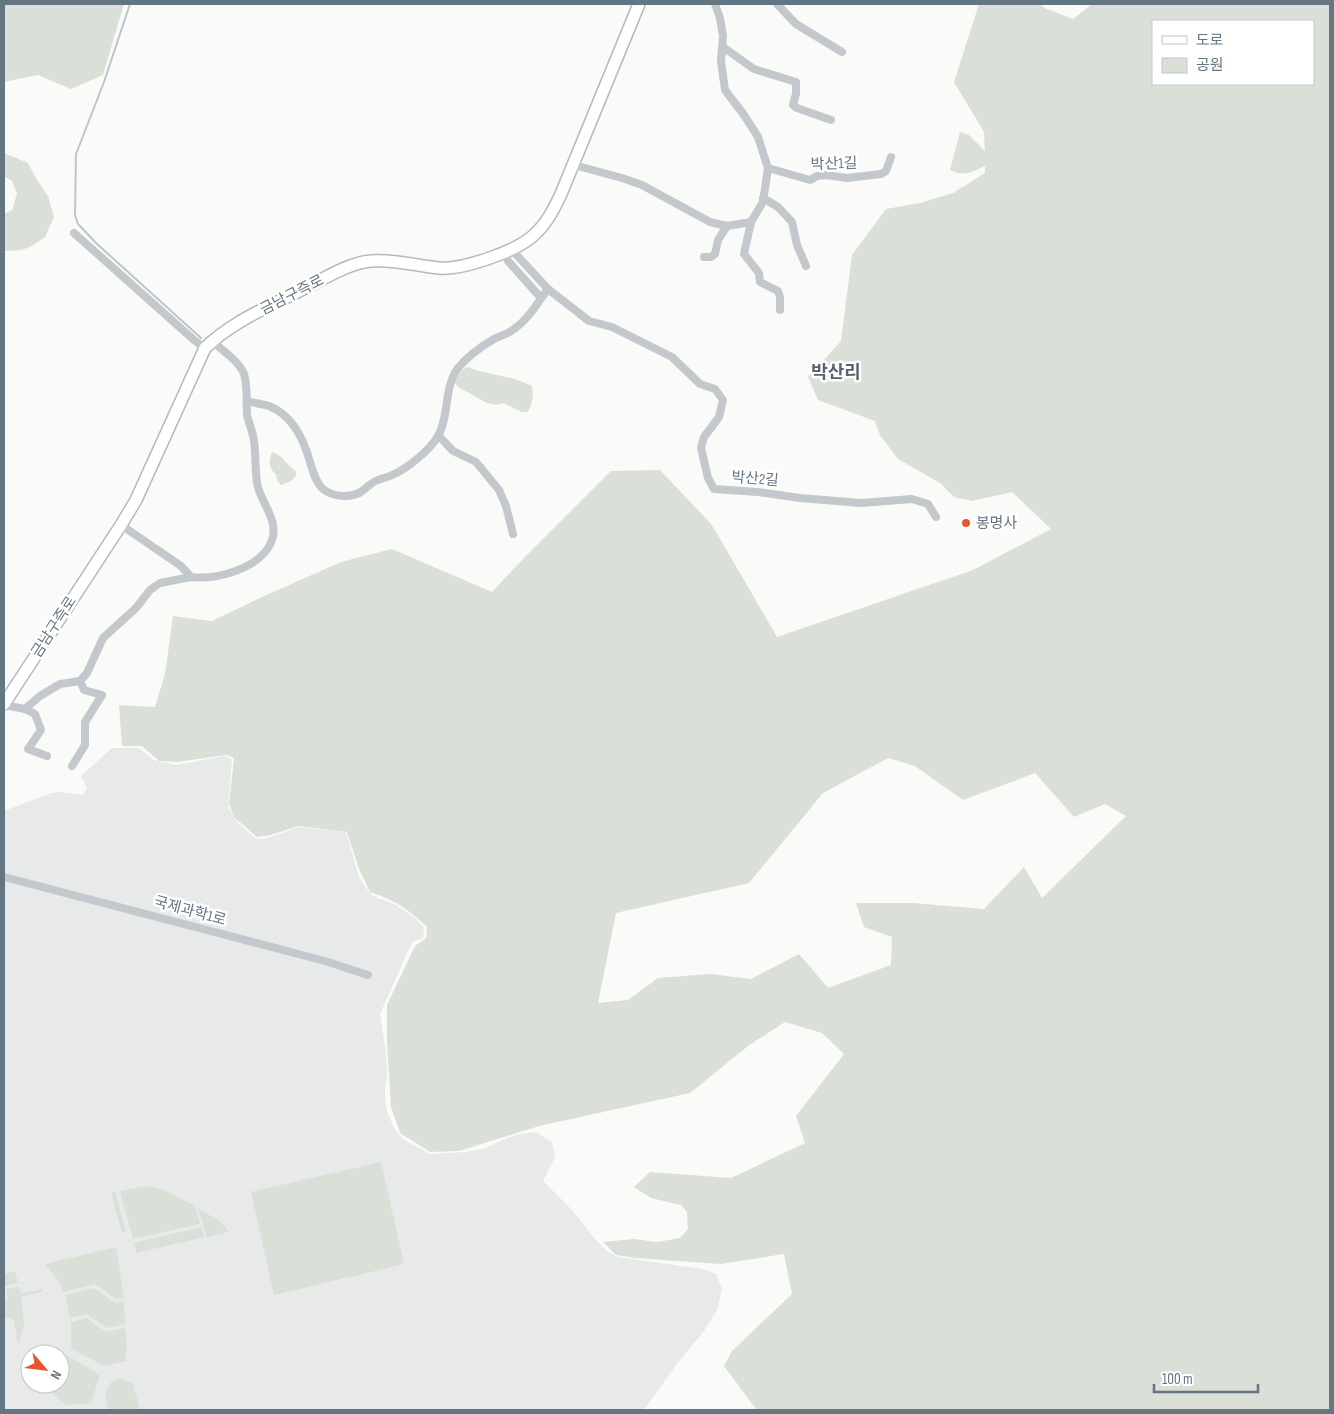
<svg xmlns="http://www.w3.org/2000/svg" width="1334" height="1414" viewBox="0 0 1334 1414" font-family="'Sofia Sans Condensed','Noto Sans KR',sans-serif">
<rect width="100%" height="100%" fill="#fafaf8"/>
<!-- built -->
<path fill="#e8e9e9" fill-rule="evenodd" d="M112,748H139L154,760L176,765L225,756L232,759L228,807L237,822L254,837L259,839L271,837L299,827L346,832L359,877L366,888L373,896L396,905L415,918L424,928L423,938L413,942L408,951L380,1014L386,1054L387,1076L385,1089L386,1109L395,1130L404,1140L430,1154L466,1152L486,1148L502,1140L520,1134L536,1132L552,1142L555,1157L543,1181L573,1211L595,1239L608,1252L618,1257L702,1269L716,1274L722,1289L717,1310L704,1331L676,1365L644,1410H4V811L51,793L60,792L83,795L87,787L81,776ZM30,1354H60V1384H30Z"/>
<!-- green -->
<g fill="#dadfd7" fill-rule="evenodd">
<path d="M4,4H124L103,75L71,89L38,75L4,82Z"/>
<path d="M979,4H1039L1047,9L1073,19L1092,4H1330V1410H752L756,1409L724,1366L732,1351L792,1294L784,1254L720,1264L635,1258L616,1255L603,1242L634,1239L657,1242L680,1238L688,1229L687,1212L681,1205L651,1198L634,1187L650,1172L731,1178L805,1143L796,1116L844,1054L822,1033L785,1022L748,1046L690,1093L539,1126L459,1151L430,1152L400,1133L391,1107L387,1042V1005L415,946L426,938L427,927C407,908 396,901 370,892L359,869L347,832L298,826L271,835L257,837L234,817L229,804L234,758L226,755L177,762L159,761L142,746H122L119,705L155,707L165,674L173,616L212,621L262,597L341,562L392,549L492,592L523,559L611,471L660,470L712,525L777,637L973,570L1051,529L1012,492L972,501L954,497L940,483L898,459L880,435L875,421L818,400L808,377L841,341L852,255L886,209L920,203L953,193L985,173V166C973,172 963,177 950,170L960,132L969,135L985,151L984,132L954,82ZM1153,21H1313V84H1153ZM888,758L915,766L963,800L1035,773L1074,817L1105,804L1126,816L1042,898L1024,867L984,909L913,903H856L864,927L892,937L891,965L828,988L799,954L751,979L710,974L658,978L628,1000L598,1003L616,913L749,883L823,793Z"/>
<path d="M4,153L28,163L37,180L48,196L54,217L45,237L30,247L21,250L4,251V214L12,210L17,194L12,181L4,176Z"/>
<path d="M468,367C489,376 512,375 532,386C534,397 532,403 528,412H522L503,403L495,405L487,403L458,387L455,383C458,376 460,370 468,367Z"/>
<path d="M272,452C285,456 285,464 296,471V476L291,481L281,485L277,480L276,474C268,469 269,460 272,452Z"/>
<path d="M381,1162L404,1264L274,1295L251,1192Z"/>
<path d="M146,1186L164,1190L195,1206L200,1224L133,1239L120,1191Z"/>
<path d="M115,1192L126,1231L122,1232L111,1193Z"/>
<path d="M198,1208L221,1222L229,1232L207,1237Z"/>
<path d="M202,1227L204,1237L136,1253L134,1243Z"/>
<path d="M116,1247L124,1297L116,1299L95,1284L63,1292L59,1282L45,1264Z"/>
<path d="M15,1271L18,1283L4,1286V1274Z"/>
<path d="M19,1287L21,1294L42,1289L43,1291L21,1297L24,1326L18,1344L14,1320L5,1317L4,1302L8,1300L6,1289Z"/>
<path d="M94,1288L115,1303L124,1301L125,1324L107,1328L87,1314L70,1318L65,1295Z"/>
<path d="M86,1318L106,1332L125,1328L127,1350L125,1355L127,1361L104,1366L71,1348V1322Z"/>
<path d="M65,1354L100,1375L91,1403L66,1405L43,1384H60V1355Z"/>
<path d="M121,1378L133,1384L140,1410H111L108,1408L105,1396L110,1383Z"/>
</g>
<g fill="none" stroke-linecap="round" stroke-linejoin="round">
<!-- stream -->
<path stroke="#bbc7cb" stroke-width="2" d="M130,4L104,82L76,154L75,215L78,224L96,243L201,338"/>
<defs>
<path id="secondary" d="M4,704L121,525L136,500L205,348C232,321 271,306 305,288C326,278 348,263 371,261C394,259 417,266 439,268C463,270 517,251 534,235C547,223 554,209 561,194L639,4"/>
</defs>
<!-- secondary casing -->
<use href="#secondary" stroke="#b3babf" stroke-width="14"/>
<!-- minor -->
<g stroke="#c3c8cc" stroke-width="8">
<path d="M777,4L796,24L842,52"/>
<path d="M723,47L754,69L796,82V94L793,105L797,108L831,120"/>
<path d="M574,165L622,178L642,185L710,222L727,226L751,222L763,202L768,168L758,137L744,115L725,90L721,61L723,36L720,18L715,4"/>
<path d="M768,168L810,180L817,176L826,175L847,178L881,174L886,171L891,157"/>
<path d="M763,198L778,207L792,222L797,245L806,266"/>
<path d="M751,222L744,254L759,273L760,282L778,291L780,297V310"/>
<path d="M74,233L194,340L205,348"/>
<path d="M512,250L548,289L589,321L612,327L672,357L700,384L715,389L723,400L719,417L704,437L701,448L708,478L714,489L758,492L800,498L861,503L912,499L928,504L936,517"/>
<path d="M504,252L508,261L541,298"/>
<path d="M704,257H711L715,254L718,240L727,226"/>
<path d="M247,401C254,403 262,404 269,406C292,415 304,440 310,462C313,472 316,483 323,489C333,497 348,498 359,493C366,489 371,482 378,480C383,478 388,477 392,475C407,469 430,450 438,436C450,415 443,389 458,368C467,357 482,346 494,339C500,336 508,334 514,329C529,319 537,303 548,289"/>
<path d="M439,436L453,451L476,462L499,490L506,506L513,534"/>
<path d="M121,525L181,566L191,577C218,580 262,568 272,540C279,519 260,502 257,483C255,469 256,455 254,441C253,432 249,424 247,415C246,402 248,386 244,374C239,361 222,350 212,341"/>
<path d="M80,681L87,673L103,638L136,608L150,590L160,583L191,577"/>
<path d="M4,705L25,709L40,696L60,684L80,681"/>
<path d="M25,709L35,714L41,730L28,749L47,756"/>
<path d="M72,766L85,745V722L102,695L84,690L80,681"/>
<path d="M4,877L325,961L368,975"/>
</g>
<!-- secondary -->
<use href="#secondary" stroke="#fff" stroke-width="11"/>
</g>
<!-- markers -->
<circle fill="#e4572e" stroke="#fff" stroke-width="2" cx="966" cy="523" r="5"/>
<g text-anchor="middle" dominant-baseline="central" stroke-width="5" stroke-linejoin="round" paint-order="stroke">
<!-- street labels -->
<g font-size="15" fill="#657683" stroke="#fff">
<text transform="translate(834 164) rotate(-2)">박산1길</text>
<text transform="translate(292 295) rotate(-27)">금남구즉로</text>
<text transform="translate(755 479) rotate(5)">박산2길</text>
<text transform="translate(54 627) rotate(-57)">금남구즉로</text>
<text transform="translate(190 911) rotate(15)">국제과학1로</text>
</g>
<!-- poi labels -->
<g font-size="15" fill="#657683" stroke="#fff" text-anchor="start">
<text x="976" y="523">봉명사</text>
</g>
<!-- quarter labels -->
<g font-size="18" font-weight="bold" fill="#57646e" stroke="#fff">
<text x="836" y="372">박산리</text>
</g>
</g>
<!-- border -->
<rect width="1334" height="1414" fill="none" stroke="#657683" stroke-width="10"/>
<!-- legend -->
<rect x="1152" y="20" width="162" height="65" fill="#ffffff" stroke="#c1c8cd"/>
<rect x="1162" y="36" width="25" height="8" fill="#ffffff" stroke="#c1c8cd"/>
<text x="1196" y="45" font-size="15" fill="#657683">도로</text>
<rect x="1162" y="58" width="25" height="15" fill="#dadfd7" stroke="#c1c8cd"/>
<text x="1196" y="70" font-size="15" fill="#657683">공원</text>
<!-- north arrow -->
<g transform="translate(45 1369) rotate(118)"><circle r="24" fill="#ffffff" stroke="#c1c8cd"/>
<path d="M0-4L9 19L0 12L-9 19Z" fill="#e4572e"/>
<text y="-8" font-size="14" font-weight="bold" text-anchor="middle" fill="#657683">N</text>
</g>
<!-- scale -->
<path d="M1154 1384v8h104v-8" fill="none" stroke="#657683" stroke-width="2.5"/>
<text x="1162" y="1384" font-size="15" fill="#657683" stroke="#ffffff" stroke-width="4" paint-order="stroke">100 m</text>
</svg>
